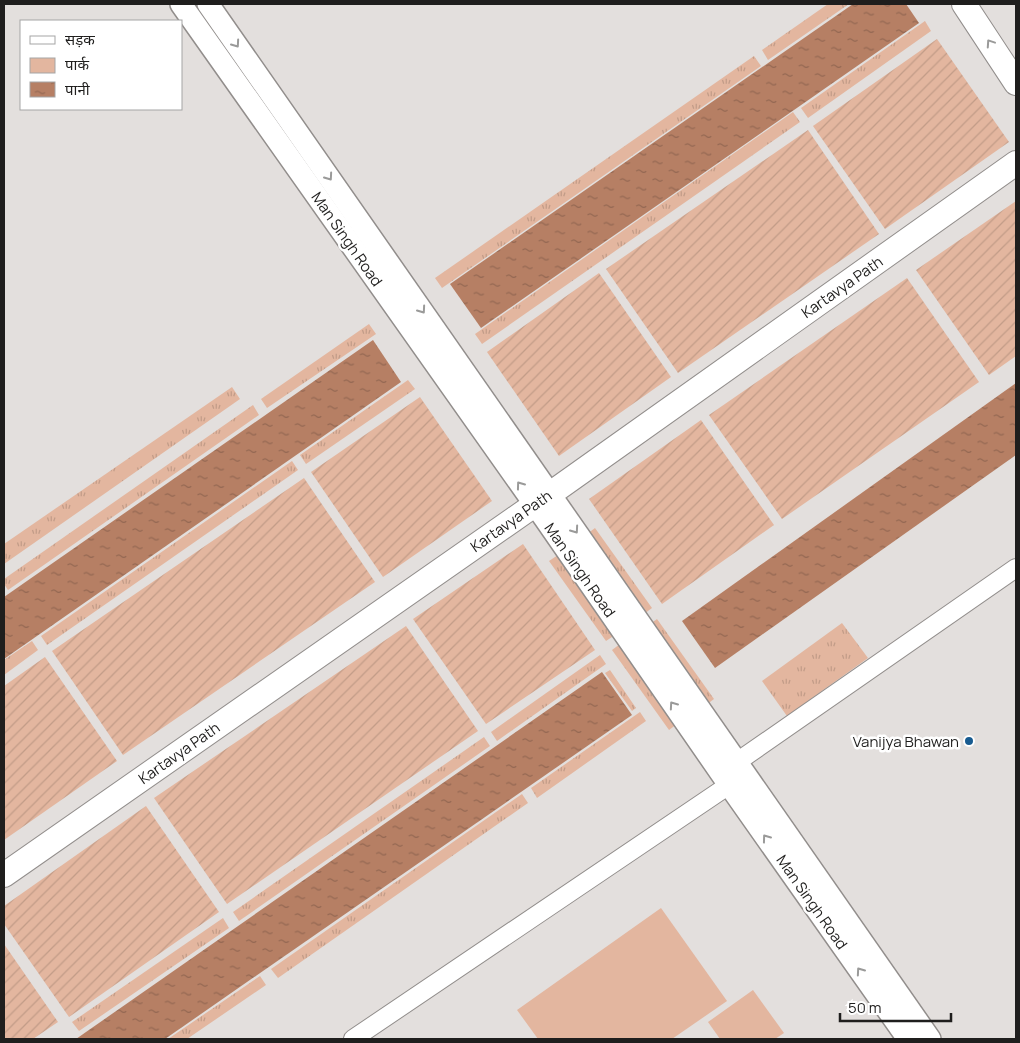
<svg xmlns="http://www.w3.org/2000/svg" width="1020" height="1043" viewBox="0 0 1020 1043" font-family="Manrope,'Noto Sans Devanagari',sans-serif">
<defs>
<pattern id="grass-tufts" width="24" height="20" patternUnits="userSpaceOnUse" patternTransform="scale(1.25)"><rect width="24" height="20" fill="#e3b69f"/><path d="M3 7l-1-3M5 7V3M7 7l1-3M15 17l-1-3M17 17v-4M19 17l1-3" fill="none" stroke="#c29c88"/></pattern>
<pattern id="garden-furrows" width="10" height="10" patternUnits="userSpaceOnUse" patternTransform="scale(1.25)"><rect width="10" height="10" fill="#e3b69f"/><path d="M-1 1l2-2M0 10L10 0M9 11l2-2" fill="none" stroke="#c29c88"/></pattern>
<pattern id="water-ripples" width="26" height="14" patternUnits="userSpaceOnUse" patternTransform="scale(1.25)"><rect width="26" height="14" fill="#b67f64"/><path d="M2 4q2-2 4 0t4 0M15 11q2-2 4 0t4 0" fill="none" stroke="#936752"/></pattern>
</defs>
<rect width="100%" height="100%" fill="#e3dfdd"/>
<!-- grass -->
<g fill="url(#grass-tufts)">
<path d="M828,4H849L768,60L762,50Z"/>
<path d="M925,21L931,31L808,118L801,108Z"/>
<path d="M754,56L761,66L442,288L435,278Z"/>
<path d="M793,112L800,122L482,344L475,334Z"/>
<path d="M369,324L376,334L267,408L261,399Z"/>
<path d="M408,380L415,389L306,464L300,455Z"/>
<path d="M232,387L240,399L4,564V544Z"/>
<path d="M253,405L259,415L8,590L4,584V579Z"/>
<path d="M292,461L298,470L47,645L41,636Z"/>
<path d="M595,528L652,608L644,614L587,534Z"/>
<path d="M558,555L615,635L606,641L549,561Z"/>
<path d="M657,619L714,699L706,705L649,625Z"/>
<path d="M842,623L868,658L787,716L762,681Z"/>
<path d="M32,641L38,650L4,675V660Z"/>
<path d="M620,644L677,724L669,730L612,650Z"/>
<path d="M600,655L606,664L497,741L491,732Z"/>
<path d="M610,670L636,708L632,711L605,673Z"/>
<path d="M640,712L646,721L537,798L531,788Z"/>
<path d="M484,737L490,746L239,921L233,912Z"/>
<path d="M522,794L528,803L278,978L271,969Z"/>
<path d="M223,918L229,928L79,1031L72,1022Z"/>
<path d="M260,976L266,985L187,1039H168Z"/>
</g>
<!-- park -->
<g fill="#e3b69f">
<path d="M661,908L727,1001L672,1039H538L517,1010Z"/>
<path d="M753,990L784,1033L775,1039H720L708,1022Z"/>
</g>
<!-- garden -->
<g fill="url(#garden-furrows)">
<path d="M937,39L1009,142L885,229L813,126Z"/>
<path d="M808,130L879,234L678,373L606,269Z"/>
<path d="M1016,201V356L989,375L916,270Z"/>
<path d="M599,273L671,377L559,456L487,352Z"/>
<path d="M907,278L979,382L782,519L709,415Z"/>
<path d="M420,397L492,501L383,577L311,472Z"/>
<path d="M701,420L774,525L662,604L589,499Z"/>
<path d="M304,478L375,582L123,755L52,651Z"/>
<path d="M523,544L595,650L486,724L413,619Z"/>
<path d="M406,626L478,731L227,904L154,798Z"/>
<path d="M45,657L117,761L4,840V686Z"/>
<path d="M146,806L219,912L69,1017L4,924V906Z"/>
<path d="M4,944L58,1022L33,1039H4Z"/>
</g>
<!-- water -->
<g fill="url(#water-ripples)">
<path d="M853,4H906L919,23L481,328L450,284Z"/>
<path d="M373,340L401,382L4,659V597Z"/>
<path d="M1016,383V455L715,668L682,621Z"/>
<path d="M602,672L632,715L165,1039H76Z"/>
</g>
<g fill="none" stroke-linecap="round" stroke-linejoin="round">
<defs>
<g id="minor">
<path d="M737,762L1016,568"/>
<path d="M353,1039L729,785"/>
</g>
<g id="tertiary">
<path d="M181,4L545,519L729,785L908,1039"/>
<path d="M208,4L930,1039"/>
</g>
<g id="secondary">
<path d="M964,4L1016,83"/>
<path d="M4,875L550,494L1016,163"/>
</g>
</defs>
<!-- minor casing -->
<use href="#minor" stroke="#928e8c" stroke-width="20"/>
<!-- tertiary casing -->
<use href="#tertiary" stroke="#928e8c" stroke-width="24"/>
<!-- secondary casing -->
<use href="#secondary" stroke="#928e8c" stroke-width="26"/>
<!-- minor -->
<use href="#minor" stroke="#fff" stroke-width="18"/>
<!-- tertiary -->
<use href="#tertiary" stroke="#fff" stroke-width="21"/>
<!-- secondary -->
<use href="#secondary" stroke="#fff" stroke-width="24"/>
</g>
<!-- one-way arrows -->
<defs><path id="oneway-chevron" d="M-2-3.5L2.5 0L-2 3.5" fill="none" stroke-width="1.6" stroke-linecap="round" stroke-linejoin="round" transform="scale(1.25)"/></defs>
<g stroke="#9a9a99">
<use href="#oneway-chevron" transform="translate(990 43) rotate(-124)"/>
<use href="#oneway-chevron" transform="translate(236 44) rotate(55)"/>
<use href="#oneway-chevron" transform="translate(329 177) rotate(55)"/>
<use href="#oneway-chevron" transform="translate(422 310) rotate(55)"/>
<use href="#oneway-chevron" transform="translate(520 485) rotate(-126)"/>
<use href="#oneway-chevron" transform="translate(575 530) rotate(55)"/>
<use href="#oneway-chevron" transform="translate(673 705) rotate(-125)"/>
<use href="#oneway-chevron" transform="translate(766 838) rotate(-126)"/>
<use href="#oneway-chevron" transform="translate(860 971) rotate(-125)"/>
</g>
<!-- markers -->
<circle fill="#185b90" stroke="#fff" stroke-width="2" cx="969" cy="741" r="5"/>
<g text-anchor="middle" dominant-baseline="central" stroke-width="5" stroke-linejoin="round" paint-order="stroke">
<!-- street labels -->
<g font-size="15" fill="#1f1e1d" stroke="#fff">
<text transform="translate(347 239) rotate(55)">Man Singh Road</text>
<text transform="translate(842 287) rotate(-35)">Kartavya Path</text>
<text transform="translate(511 521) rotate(-35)">Kartavya Path</text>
<text transform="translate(580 570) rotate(55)">Man Singh Road</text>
<text transform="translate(179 753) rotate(-35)">Kartavya Path</text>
<text transform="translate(812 902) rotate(55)">Man Singh Road</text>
</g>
<!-- poi labels -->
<g font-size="15" fill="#1f1e1d" stroke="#fff" text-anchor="end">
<text x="959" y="741">Vanijya Bhawan</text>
</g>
</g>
<!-- border -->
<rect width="1020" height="1043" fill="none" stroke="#1f1e1d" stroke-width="10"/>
<!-- legend -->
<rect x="20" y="20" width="162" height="90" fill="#ffffff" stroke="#a5a5a5"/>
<rect x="30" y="36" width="25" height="8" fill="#ffffff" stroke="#a5a5a5"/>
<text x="65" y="45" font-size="15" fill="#1f1e1d">सड़क</text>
<rect x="30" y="58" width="25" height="15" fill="#e3b69f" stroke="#a5a5a5"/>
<text x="65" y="70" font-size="15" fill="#1f1e1d">पार्क</text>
<rect x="30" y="82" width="25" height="15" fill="url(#water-ripples)" stroke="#a5a5a5"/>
<text x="65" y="95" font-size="15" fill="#1f1e1d">पानी</text>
<!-- scale -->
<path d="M840 1013v8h111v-8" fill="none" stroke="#1f1e1d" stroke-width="2.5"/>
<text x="848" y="1013" font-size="15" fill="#1f1e1d" stroke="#ffffff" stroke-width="4" paint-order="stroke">50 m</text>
</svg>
